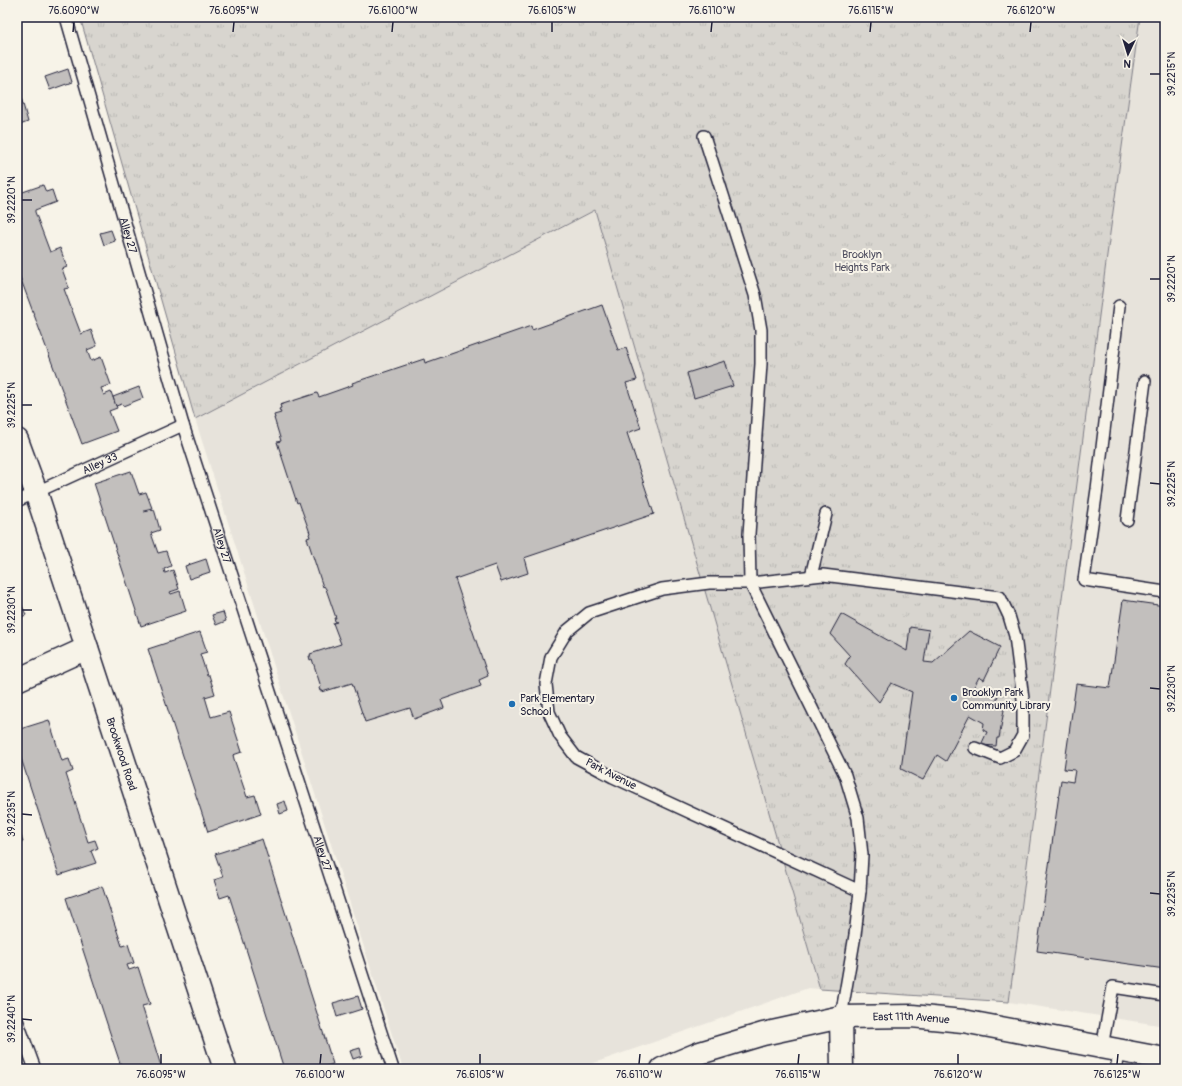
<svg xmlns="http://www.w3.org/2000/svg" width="1182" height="1086" viewBox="0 0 1182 1086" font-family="Pangolin,sans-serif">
<defs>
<pattern id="park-tufts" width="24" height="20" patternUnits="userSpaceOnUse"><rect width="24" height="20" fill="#d8d5cf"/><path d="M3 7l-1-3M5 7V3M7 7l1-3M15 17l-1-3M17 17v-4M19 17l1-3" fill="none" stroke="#b9b7b3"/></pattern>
</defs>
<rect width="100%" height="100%" fill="#f7f3e8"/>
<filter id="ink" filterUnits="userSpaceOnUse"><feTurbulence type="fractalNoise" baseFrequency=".025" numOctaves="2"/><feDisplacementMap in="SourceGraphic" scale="8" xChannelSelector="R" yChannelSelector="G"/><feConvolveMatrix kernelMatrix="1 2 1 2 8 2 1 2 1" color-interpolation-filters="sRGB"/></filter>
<g filter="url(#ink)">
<!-- built -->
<g fill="#e7e3db">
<path d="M1140,17H1165V1026L1009,1002L1107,255Z"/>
<path d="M595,210L820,989L808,988L577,1069H403L195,419Z"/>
</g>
<!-- park -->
<path fill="url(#park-tufts)" stroke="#7d7c85" d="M80,17H1140L1107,255L1009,1002L820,989L595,210L195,419Z"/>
<!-- building -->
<g fill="#c2bfbd" stroke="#22223b">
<path d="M68,69L72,82L50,90L45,77Z"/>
<path d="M17,83L28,122L17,126Z"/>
<path d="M17,155L21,168L17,170Z"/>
<path d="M43,185L46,192L52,190L56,202L35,210V212L50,252L60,248L67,267L62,269L69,288L64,289L81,334L91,330L97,346L87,350L91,361L101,357L111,385L101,388L104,395L111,392L117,408L109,411L117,431L82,444L17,269V194Z"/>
<path d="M111,230L115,241L104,245L100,233Z"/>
<path d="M602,305L618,350L626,348L637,380L626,383L641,428L627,433L654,514L524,558L528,573L501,582L495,565L455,579L488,676L479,680L481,686L441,700L444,708L414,719L410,708L365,722L352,683L322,692V690L320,691L319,688L321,687L312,659L310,660L309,656H311L310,654L341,644L333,623L337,622L335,621L334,618H336L326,589L324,586L323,587L307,538L310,537L309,534L310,533L300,505L299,502L297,503L277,442L281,441L274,418H275L274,415L281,413L279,409L281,408L280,405L317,393L319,397L353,385L352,383L424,359L425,363L531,326L532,330Z"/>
<path d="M725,361L733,386L694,398L687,373Z"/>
<path d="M139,387L143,398L123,406L122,404L116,406L113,397Z"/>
<path d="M131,471L139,494L146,492L152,508L144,510V512L154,509L160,530L151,533L158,553L166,551L171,566L164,569L165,573L173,570L179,589L170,592L171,594L180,591L186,611L141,626L94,483Z"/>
<path d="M206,559L210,572L189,579L185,566Z"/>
<path d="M17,594L26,615L17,619Z"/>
<path d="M1123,600L1165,606V969L1037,951L1061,780L1073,782L1075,770L1064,769L1076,684L1110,688Z"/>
<path d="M223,612L226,621L216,625L212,615Z"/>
<path d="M841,614L907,651L910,627L929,630L924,662L933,663L969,631L1000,647L984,680L979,677L974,687L988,695V689L998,694L996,706L1004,710L999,738H997L996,746L981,745L987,732L983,730L984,723L970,715L946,761L937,755L923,780L901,769L912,692L891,683L879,702L845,664L850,656L830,634Z"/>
<path d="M200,632L207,652L200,654L207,675H209L215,694L205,697L211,717L229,712L242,752L233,755L234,759L247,797L255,795L261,814L208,832L148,649Z"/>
<path d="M49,720L62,761L69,759L73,771L66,774L88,842L95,840L98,848L91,851L96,863L59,875L17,746V730Z"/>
<path d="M285,801L288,811L280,814L277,804Z"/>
<path d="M19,830L23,841L17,842V831Z"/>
<path d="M262,839L333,1064L318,1069H284L229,895L220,898L214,880L223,877L215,854Z"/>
<path d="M102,886L122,946L128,944L134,963L127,965L129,970L138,967L150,1004L142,1006L162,1069H122L112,1039L66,898Z"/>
<path d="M358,996L362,1009L337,1017L333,1003Z"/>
<path d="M360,1048L362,1056L353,1059L350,1051Z"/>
</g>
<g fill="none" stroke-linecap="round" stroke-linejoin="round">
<defs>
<g id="service">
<path id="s1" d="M66,17L183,425L393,1069"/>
<path d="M704,136L755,295L761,330V364L749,534L750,583L845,775L858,818L862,855L860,891L855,935L841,1017"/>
<path d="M1119,306L1097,489L1084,580L1165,592"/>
<path id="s2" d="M17,501L183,425"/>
<path d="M1127,520L1145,381"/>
<path d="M811,576L826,514"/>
<path d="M860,891L613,777L576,757L560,736L549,712L546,684L551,657L567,631L589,613L662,589L709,583H750L823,575L1000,597L1009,616L1015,636L1023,699V735L1014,751L1000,758L975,748"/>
<path d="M17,1020L35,1069"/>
<path d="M1102,1047L1113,987L1165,995"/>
<path d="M1116,1069L1120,1051"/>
</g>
<g id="minor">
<path id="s3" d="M17,440L36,492L225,1069"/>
<path d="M17,680L87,648"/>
<path d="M841,1017L842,1069"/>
<path id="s4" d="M662,1069L700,1053L763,1034L841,1017L912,1016L963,1021L1165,1059"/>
</g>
</defs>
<!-- service casing -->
<use href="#service" stroke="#22223b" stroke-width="14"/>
<!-- minor casing -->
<use href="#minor" stroke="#22223b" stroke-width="25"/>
<!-- service -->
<use href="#service" stroke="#f7f3e8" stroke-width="11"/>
<!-- minor -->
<use href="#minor" stroke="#f7f3e8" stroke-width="22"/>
</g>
</g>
<!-- ticks -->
<path fill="none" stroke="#22223b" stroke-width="1.5" d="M73,32L74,22M233,32L234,22M392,32L393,22M552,32V22M711,32L712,22M870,32L871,22M1030,32L1031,22M1150,74H1160M22,200H32M1150,279H1160M22,405H32M1150,483L1160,484M22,610H32M1150,688L1160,689M22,814L32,815M1150,893L1160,894M22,1019L32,1020M161,1064V1054M320,1064L321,1054M480,1064V1054M639,1064L640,1054M798,1064L799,1054M958,1064V1054M1117,1064L1118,1054"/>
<!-- markers -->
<g fill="#1f6fb2" stroke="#f7f3e8" stroke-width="1.5">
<circle cx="954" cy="698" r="4"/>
<circle cx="512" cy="704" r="4"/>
</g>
<g text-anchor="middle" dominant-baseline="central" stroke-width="4" stroke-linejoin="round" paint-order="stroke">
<!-- street labels -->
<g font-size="11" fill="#22223b" stroke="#f7f3e8">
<text stroke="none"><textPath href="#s1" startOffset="227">Alley 27</textPath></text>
<text stroke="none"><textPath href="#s2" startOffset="91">Alley 33</textPath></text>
<text stroke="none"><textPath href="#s1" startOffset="551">Alley 27</textPath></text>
<text stroke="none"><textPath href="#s3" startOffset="331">Brookwood Road</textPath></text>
<text transform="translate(611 774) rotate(27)">Park Avenue</text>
<text stroke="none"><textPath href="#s1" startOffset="875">Alley 27</textPath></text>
<text stroke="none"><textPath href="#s4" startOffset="257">East 11th Avenue</textPath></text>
</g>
<!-- park labels -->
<g font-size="11" fill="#504f60" stroke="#f7f3e8">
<text x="862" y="254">Brooklyn<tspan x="862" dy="13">Heights Park</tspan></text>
</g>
<!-- poi labels -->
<g font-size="11" fill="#22223b" stroke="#f7f3e8" text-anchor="start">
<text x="962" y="692">Brooklyn Park<tspan x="962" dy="13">Community Library</tspan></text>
<text x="520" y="698">Park Elementary<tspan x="520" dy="13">School</tspan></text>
</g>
</g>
<!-- margin -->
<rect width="1182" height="1086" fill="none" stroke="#f7f3e8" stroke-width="44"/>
<!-- north arrow -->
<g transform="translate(1128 54) rotate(184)" stroke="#f7f3e8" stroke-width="3" paint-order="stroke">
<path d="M0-3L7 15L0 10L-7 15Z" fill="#22223b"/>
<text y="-6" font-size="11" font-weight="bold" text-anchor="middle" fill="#22223b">N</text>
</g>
<rect x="22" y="22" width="1138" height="1042" fill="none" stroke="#22223b" stroke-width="1.5"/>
<g font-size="10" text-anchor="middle" fill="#22223b">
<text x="74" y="14">76.6090°W</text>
<text x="234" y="14">76.6095°W</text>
<text x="393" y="14">76.6100°W</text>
<text x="552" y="14">76.6105°W</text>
<text x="712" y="14">76.6110°W</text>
<text x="871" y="14">76.6115°W</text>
<text x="1031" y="14">76.6120°W</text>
<text transform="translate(1171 74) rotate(-90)" y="4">39.2215°N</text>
<text transform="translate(11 200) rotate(-90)" y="4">39.2220°N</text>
<text transform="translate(1171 279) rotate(-90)" y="4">39.2220°N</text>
<text transform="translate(11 405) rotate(-90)" y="4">39.2225°N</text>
<text transform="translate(1171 484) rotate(-90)" y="4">39.2225°N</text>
<text transform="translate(11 610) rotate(-90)" y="4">39.2230°N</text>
<text transform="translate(1171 689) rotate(-90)" y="4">39.2230°N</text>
<text transform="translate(11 814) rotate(-90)" y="4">39.2235°N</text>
<text transform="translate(1171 894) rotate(-90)" y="4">39.2235°N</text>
<text transform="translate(11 1019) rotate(-90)" y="4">39.2240°N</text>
<text x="161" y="1078">76.6095°W</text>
<text x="320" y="1078">76.6100°W</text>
<text x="480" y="1078">76.6105°W</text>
<text x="639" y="1078">76.6110°W</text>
<text x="798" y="1078">76.6115°W</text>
<text x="958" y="1078">76.6120°W</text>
<text x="1117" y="1078">76.6125°W</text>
</g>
</svg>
